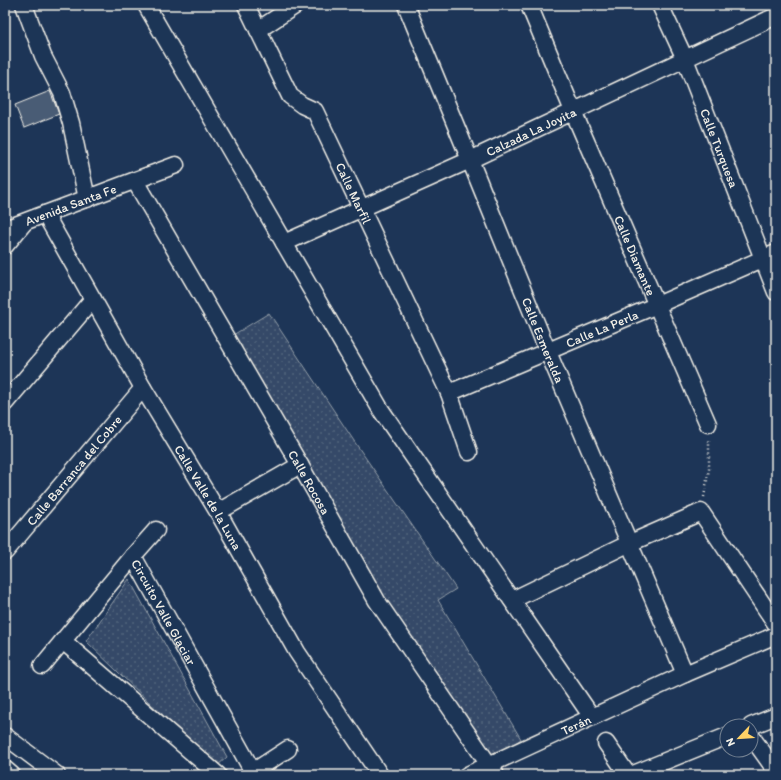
<svg xmlns="http://www.w3.org/2000/svg" width="781" height="780" viewBox="0 0 781 780" font-family="Itim,sans-serif">
<defs>
<pattern id="grass-dots" width="8" height="8" patternUnits="userSpaceOnUse"><rect width="8" height="8" fill="#354a67"/><path d="M2 2h.1M6 6h.1" fill="none" stroke="#53657d" stroke-width="1.8" stroke-linecap="round"/></pattern>
</defs>
<rect width="100%" height="100%" fill="#1d3557"/>
<filter id="ink" filterUnits="userSpaceOnUse"><feTurbulence type="fractalNoise" baseFrequency=".025" numOctaves="2"/><feDisplacementMap in="SourceGraphic" scale="8" xChannelSelector="R" yChannelSelector="G"/><feConvolveMatrix kernelMatrix="1 2 1 2 8 2 1 2 1" color-interpolation-filters="sRGB"/></filter>
<g filter="url(#ink)">
<!-- grass -->
<g fill="url(#grass-dots)" stroke="#949ea8">
<path d="M269,313L356,444L456,589L438,600L521,739L489,761L380,601L233,335Z"/>
<path d="M129,579L227,757L216,767L86,641Z"/>
</g>
<!-- building -->
<path fill="#485b74" stroke="#f4f1e8" d="M50,91L59,114L24,128L15,105Z"/>
<g fill="none" stroke-linecap="round" stroke-linejoin="round">
<defs>
<g id="minor">
<path d="M24,5L43,56L62,93L71,123L87,199"/>
<path d="M146,5L381,410L592,717"/>
<path id="s1" d="M246,5L290,96L302,105L315,111L449,393L469,452"/>
<path id="s2" d="M406,5L470,160L548,352L685,674"/>
<path id="s3" d="M529,5L573,111L708,424"/>
<path id="s4" d="M660,5L685,59L776,292"/>
<path d="M258,30L296,5"/>
<path id="s5" d="M135,181L300,465L377,601L496,775"/>
<path id="s6" d="M45,214L143,388L218,512L297,652L380,775"/>
<path id="s7" d="M5,229L176,165"/>
<path id="s8" d="M284,243L470,160L776,16"/>
<path d="M5,246L24,223"/>
<path id="s9" d="M449,393L657,305L776,253"/>
<path d="M5,403L93,299"/>
<path d="M218,512L300,465"/>
<path id="s10" d="M5,552L143,388"/>
<path id="s11" d="M133,556L253,772"/>
<path d="M512,600L628,544L701,512L776,624"/>
<path d="M63,641L218,775"/>
<path d="M42,666L133,556L156,530"/>
<path d="M751,726L776,716"/>
<path d="M5,736L57,775"/>
<path d="M751,736L776,771"/>
<path d="M606,743L628,775"/>
<path d="M5,769L12,775"/>
<path d="M248,775L288,749"/>
<path id="s12" d="M467,775L685,674L776,635"/>
<path d="M631,775L727,736"/>
</g>
</defs>
<!-- minor casing -->
<use href="#minor" stroke="#f4f1e8" stroke-width="19"/>
<!-- path -->
<path stroke="#f4f1e8" stroke-width="2.5" stroke-dasharray="1 3" stroke-linecap="butt" d="M704,497L709,469V439"/>
<!-- minor -->
<use href="#minor" stroke="#1d3557" stroke-width="16"/>
</g>
</g>
<g text-anchor="middle" dominant-baseline="central" stroke-width="3.5" stroke-linejoin="round" paint-order="stroke">
<!-- street labels -->
<g font-size="13" fill="#f4f1e8" stroke="#1d3557">
<text stroke="none"><textPath href="#s8" startOffset="271">Calzada La Joyita</textPath></text>
<text stroke="none"><textPath href="#s4" startOffset="155">Calle Turquesa</textPath></text>
<text stroke="none"><textPath href="#s1" startOffset="221">Calle Marfil</textPath></text>
<text stroke="none"><textPath href="#s7" startOffset="70">Avenida Santa Fe</textPath></text>
<text stroke="none"><textPath href="#s3" startOffset="272">Calle Diamante</textPath></text>
<text stroke="none"><textPath href="#s9" startOffset="166">Calle La Perla</textPath></text>
<text stroke="none"><textPath href="#s2" startOffset="362">Calle Esmeralda</textPath></text>
<text stroke="none"><textPath href="#s10" startOffset="107">Calle Barranca del Cobre</textPath></text>
<text stroke="none"><textPath href="#s5" startOffset="348">Calle Rocosa</textPath></text>
<text stroke="none"><textPath href="#s6" startOffset="327">Calle Valle de la Luna</textPath></text>
<text stroke="none"><textPath href="#s11" startOffset="64">Circuito Valle Glaciar</textPath></text>
<text stroke="none"><textPath href="#s12" startOffset="120">Terán</textPath></text>
</g>
</g>
<!-- margin -->
<rect width="781" height="780" fill="none" stroke="#1d3557" stroke-width="20"/>
<rect x="10" y="10" width="761" height="760" fill="none" stroke="#f4f1e8" stroke-width="1.5" filter="url(#ink)"/>
<!-- north arrow -->
<g transform="translate(739 738) rotate(245)"><circle r="19" fill="#1d3557" stroke="#738091"/>
<path d="M0-3L7 15L0 10L-7 15Z" fill="#ffd166"/>
<text y="-6" font-size="11" font-weight="bold" text-anchor="middle" fill="#f4f1e8">N</text>
</g>
</svg>
